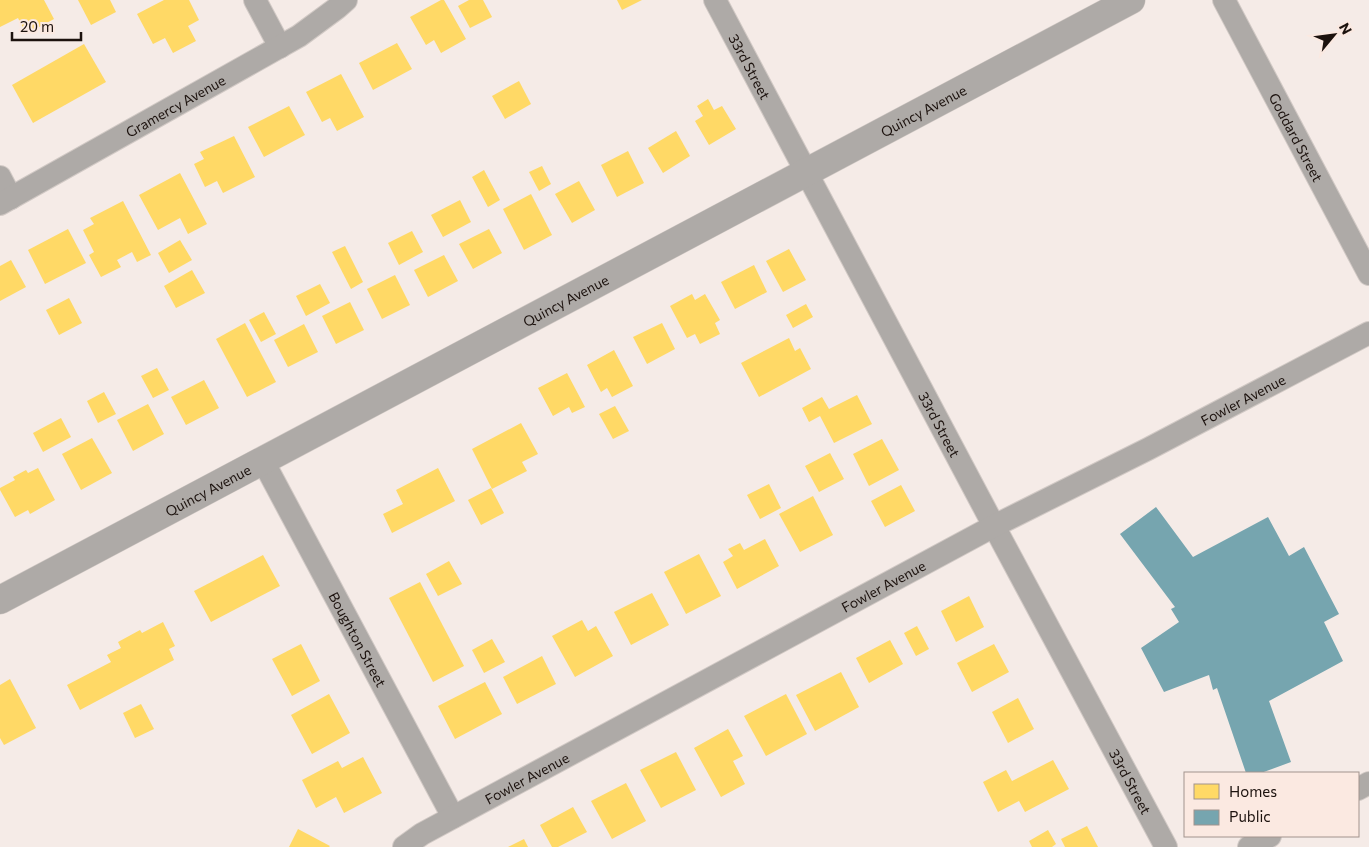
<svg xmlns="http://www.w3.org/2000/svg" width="1369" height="847" viewBox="0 0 1369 847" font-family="Commissioner,sans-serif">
<rect width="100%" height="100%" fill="#f5ebe7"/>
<!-- homes -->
<g fill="#ffd966">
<path d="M0,0H44L54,19L26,34L18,18L0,27Z"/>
<path d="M78,0H110L116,12L91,25Z"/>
<path d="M164,0H189L199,20L188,26L196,41L173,53L165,38L153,44L137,14Z"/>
<path d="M441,0H444L466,39L441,53L434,40L426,45L410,17Z"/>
<path d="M469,0H483L492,17L470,28L458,6Z"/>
<path d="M617,0H642L622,10Z"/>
<path d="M397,43L412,69L373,90L359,63Z"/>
<path d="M84,44L106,82L33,123L12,85Z"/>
<path d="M341,74L364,117L337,131L330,118L322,122L306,92Z"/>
<path d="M519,81L531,104L505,119L492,96Z"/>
<path d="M708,99L714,110L722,106L736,129L709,145L695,121L703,116L697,106Z"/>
<path d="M289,106L305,135L264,157L248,127Z"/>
<path d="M676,131L690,156L663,173L648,148Z"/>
<path d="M234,136L255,177L223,193L217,181L205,187L194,164L204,159L200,152Z"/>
<path d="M628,151L644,183L617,197L601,165Z"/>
<path d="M542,166L551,184L539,191L529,172Z"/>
<path d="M484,170L500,200L488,207L472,177Z"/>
<path d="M180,173L207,224L188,234L180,218L158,230L139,195Z"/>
<path d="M579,181L595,210L572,223L555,194Z"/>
<path d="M531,194L552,235L524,250L503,209Z"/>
<path d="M460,200L471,222L443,237L431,215Z"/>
<path d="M123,201L151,255L137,262L132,252L117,260L121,267L101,277L89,255L94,252L83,230L94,224L90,218Z"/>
<path d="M68,229L86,263L45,284L28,250Z"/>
<path d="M489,229L502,253L473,269L459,244Z"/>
<path d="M412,231L423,252L399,265L388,243Z"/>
<path d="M180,240L192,260L169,273L158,253Z"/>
<path d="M345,246L363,282L351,289L332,252Z"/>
<path d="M789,249L806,280L783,292L766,261Z"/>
<path d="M444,255L458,281L428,297L414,270Z"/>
<path d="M11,260L26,287L0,301V266Z"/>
<path d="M754,265L767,292L735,309L721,282Z"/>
<path d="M192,270L205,293L176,308L164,286Z"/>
<path d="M395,275L410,305L382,319L367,289Z"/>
<path d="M320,284L330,303L306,316L296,296Z"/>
<path d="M692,294L695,300L705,294L720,320L715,323L720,334L700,344L695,334L687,338L670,306Z"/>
<path d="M69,298L82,323L59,335L46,310Z"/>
<path d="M350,302L364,330L336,344L322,316Z"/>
<path d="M806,304L813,317L793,328L786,315Z"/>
<path d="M264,312L276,334L261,342L249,320Z"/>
<path d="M245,323L276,382L247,397L216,339Z"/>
<path d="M662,323L675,349L647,364L633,337Z"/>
<path d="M304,324L318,352L288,367L274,340Z"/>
<path d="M789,338L795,351L800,348L811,369L759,397L741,363Z"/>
<path d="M614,350L633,386L612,397L607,388L601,392L587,365Z"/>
<path d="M157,368L169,390L153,398L141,376Z"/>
<path d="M567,373L585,407L572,413L569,407L553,416L538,388Z"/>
<path d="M204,380L219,408L186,425L171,397Z"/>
<path d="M104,392L116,414L98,423L87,401Z"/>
<path d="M857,395L872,424L834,443L820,416L809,422L802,408L822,397L829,409Z"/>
<path d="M148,404L164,434L133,451L117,420Z"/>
<path d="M615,406L629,431L613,439L599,414Z"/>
<path d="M61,418L71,437L43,452L33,433Z"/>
<path d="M521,423L538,454L522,462L527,471L492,489L472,449Z"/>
<path d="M92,438L112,473L81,490L62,454Z"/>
<path d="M882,439L899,470L869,486L853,454Z"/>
<path d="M830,453L844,479L819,492L805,466Z"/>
<path d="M38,468L55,500L30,514L28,510L15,517L0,490V488L15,480L13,477L26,470L28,473Z"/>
<path d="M438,468L455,501L392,533L383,514L403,504L396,490Z"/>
<path d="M769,484L781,508L760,519L747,495Z"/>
<path d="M901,485L915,511L885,527L871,501Z"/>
<path d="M491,488L504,513L481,525L468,500Z"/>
<path d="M813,496L833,535L800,552L779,514Z"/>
<path d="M765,539L779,566L737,589L723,562L733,556L728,549L740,543L744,550Z"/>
<path d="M699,554L721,596L686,614L664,572Z"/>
<path d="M263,555L280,586L211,622L194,591Z"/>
<path d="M449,561L462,584L438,596L426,574Z"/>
<path d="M420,582L464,666L433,682L389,598Z"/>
<path d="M652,593L669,625L631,645L614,612Z"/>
<path d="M969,596L984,627L956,642L941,611Z"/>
<path d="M582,620L588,631L596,626L613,656L575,677L552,636Z"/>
<path d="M163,622L175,646L169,649L174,660L80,710L67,685L111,662L107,655L121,648L118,642L140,630L142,633Z"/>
<path d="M917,626L929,649L916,656L904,633Z"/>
<path d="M492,639L505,662L484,673L472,650Z"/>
<path d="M890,640L903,664L869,683L856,658Z"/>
<path d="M301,644L320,681L292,696L272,659Z"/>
<path d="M994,644L1009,672L972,692L957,663Z"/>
<path d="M542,656L556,684L517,704L503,677Z"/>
<path d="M841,672L859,707L815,731L796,695Z"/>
<path d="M10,679L36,728L4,745L0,738V685Z"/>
<path d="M485,682L502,714L455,739L438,706Z"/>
<path d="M329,694L350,733L312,754L291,715Z"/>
<path d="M786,694L807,734L766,756L744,716Z"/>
<path d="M1018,698L1034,729L1008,743L992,712Z"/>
<path d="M141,704L154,729L135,738L123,713Z"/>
<path d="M728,729L743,756L733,761L745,784L721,797L694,748Z"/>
<path d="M676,752L696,790L661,808L640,770Z"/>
<path d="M363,757L382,793L344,813L336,797L316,808L302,780L338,761L342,768Z"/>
<path d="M1053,760L1069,789L1025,812L1019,801L998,812L983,782L1006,770L1012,781Z"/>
<path d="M626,783L646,821L612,839L591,801Z"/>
<path d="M573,807L587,832L558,847H552L540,825Z"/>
<path d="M1087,826L1098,847H1065L1061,839Z"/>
<path d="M298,829L330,846L329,847H289Z"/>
<path d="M1048,830L1056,844L1052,847H1032L1029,841Z"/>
<path d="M524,839L528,847H508Z"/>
</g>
<!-- public -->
<path fill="#76a5af" d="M1156,507L1193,557L1268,517L1289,556L1304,547L1339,614L1324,622L1343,661L1269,701L1291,762L1261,773H1246L1217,688L1213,690L1209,675L1164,692L1141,648L1179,622L1171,609L1175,607L1120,534Z"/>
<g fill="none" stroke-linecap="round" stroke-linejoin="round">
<defs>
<g id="minor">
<path d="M255,0L280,47"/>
<path id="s1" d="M715,0L994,526L1166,847"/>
<path id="s2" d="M1224,0L1369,274"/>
<path d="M0,177L11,198"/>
<path id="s3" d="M0,204L299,36L337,8L346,0"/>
<path id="s4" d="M263,461L453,817"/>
<path d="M1358,789L1369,783"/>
<path id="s5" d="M404,847L422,834L994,526L1148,449L1369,333"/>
<path d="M1249,847L1270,836"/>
</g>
<g id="tertiary">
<path id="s6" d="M0,600L1131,0"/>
</g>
</defs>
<!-- minor casing -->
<use href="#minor" stroke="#d1c9c5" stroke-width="24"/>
<!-- tertiary casing -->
<use href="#tertiary" stroke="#d1c9c5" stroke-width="29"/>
<!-- minor -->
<use href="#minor" stroke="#aeaaa7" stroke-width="22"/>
<!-- tertiary -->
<use href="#tertiary" stroke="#aeaaa7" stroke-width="28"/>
</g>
<g text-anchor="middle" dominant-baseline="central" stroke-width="5" stroke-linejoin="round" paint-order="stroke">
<!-- street labels -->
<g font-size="14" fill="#1c120e" stroke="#fbe9e1">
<text stroke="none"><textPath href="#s1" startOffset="75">33rd Street</textPath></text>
<text stroke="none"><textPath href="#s3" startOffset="201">Gramercy Avenue</textPath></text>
<text stroke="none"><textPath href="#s6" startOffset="1045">Quincy Avenue</textPath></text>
<text stroke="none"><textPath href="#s2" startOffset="155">Goddard Street</textPath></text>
<text stroke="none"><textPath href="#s6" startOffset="640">Quincy Avenue</textPath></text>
<text stroke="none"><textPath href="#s5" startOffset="951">Fowler Avenue</textPath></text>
<text stroke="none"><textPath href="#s1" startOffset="480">33rd Street</textPath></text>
<text stroke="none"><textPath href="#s6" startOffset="235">Quincy Avenue</textPath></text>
<text stroke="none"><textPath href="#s5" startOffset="546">Fowler Avenue</textPath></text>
<text stroke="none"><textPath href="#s4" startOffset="202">Boughton Street</textPath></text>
<text stroke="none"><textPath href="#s5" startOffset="141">Fowler Avenue</textPath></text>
<text stroke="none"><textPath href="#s1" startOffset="885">33rd Street</textPath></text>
</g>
</g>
<!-- legend -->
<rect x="1184" y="772" width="175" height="65" fill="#fbe9e1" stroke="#a2938d"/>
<rect x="1194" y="784" width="25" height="15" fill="#ffd966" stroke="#a2938d"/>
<text x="1229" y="797" font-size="15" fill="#1c120e">Homes</text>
<rect x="1194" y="810" width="25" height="15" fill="#76a5af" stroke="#a2938d"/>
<text x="1229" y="822" font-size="15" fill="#1c120e">Public</text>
<!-- north arrow -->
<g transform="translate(1334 35) rotate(61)" stroke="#fbe9e1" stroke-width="4" paint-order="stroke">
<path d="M0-4L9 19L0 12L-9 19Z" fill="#1c120e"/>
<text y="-8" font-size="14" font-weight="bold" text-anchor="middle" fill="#1c120e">N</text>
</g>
<!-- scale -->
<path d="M12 32v8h69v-8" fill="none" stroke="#1c120e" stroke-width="2.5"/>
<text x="20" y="32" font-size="15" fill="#1c120e" stroke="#fbe9e1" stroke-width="4" paint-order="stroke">20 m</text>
</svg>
